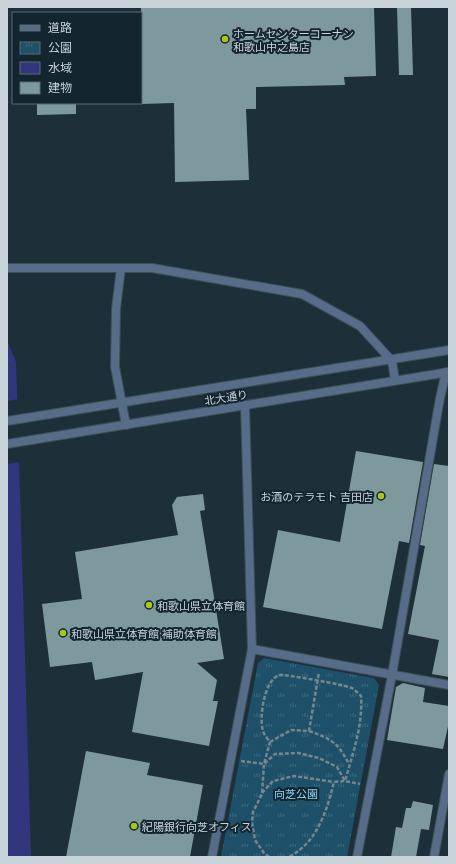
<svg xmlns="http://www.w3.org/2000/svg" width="456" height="864" viewBox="0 0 456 864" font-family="'Golos Text','Noto Sans JP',sans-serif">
<defs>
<pattern id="park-tufts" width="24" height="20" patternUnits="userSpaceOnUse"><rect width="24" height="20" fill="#1e5169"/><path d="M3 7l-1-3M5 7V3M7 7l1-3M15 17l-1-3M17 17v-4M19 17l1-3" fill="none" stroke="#3d697e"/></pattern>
</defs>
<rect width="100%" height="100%" fill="#1d303a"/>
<!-- park -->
<path fill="url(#park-tufts)" d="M264,658L374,678L379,685L347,857H221L258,663Z"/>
<!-- water -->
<path fill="#32367c" d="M7,340L16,362L31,857H7Z"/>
<!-- pier -->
<path fill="#1d303a" d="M19,399L21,462L7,464V401Z"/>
<!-- building -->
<g fill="#7e999e">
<path d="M141,7H374L376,76L344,77L345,85L256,87V109H246L249,180L175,182L174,103L141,104Z"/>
<path d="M397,7H411L413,75H399Z"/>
<path d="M37,103H76V114L37,115Z"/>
<path d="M356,451L423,462L409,543L399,541L382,629L263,607L278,530L340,542Z"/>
<path d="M434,464L449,466V677L432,674L439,640L408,634L425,546L420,545Z"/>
<path d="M203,494L205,510L200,511L224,659L197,663L217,680L213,701H218L209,746L132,732L143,672L95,680L92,662L50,667L42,604L82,599L75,552L178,535L172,505L177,497Z"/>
<path d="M403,683L425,688L423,702L449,706V722L443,749L387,740L396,687Z"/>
<path d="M86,751L150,763L147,775L203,785L190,857H66Z"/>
<path d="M413,801L433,805L429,830L421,829L416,857H391L396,827L402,828L406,808H411Z"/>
</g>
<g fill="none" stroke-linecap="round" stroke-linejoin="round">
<defs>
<g id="minor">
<path d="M7,268H152L302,294L360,326L392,361L395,380"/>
<path d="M252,649L449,685"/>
<path d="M357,857L392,675L440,398L446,372"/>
<path d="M434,857L449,774"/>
</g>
<g id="tertiary">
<path d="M121,268L116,309L115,367L126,425"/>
<path d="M7,421L449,350"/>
<path d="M7,444L449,372"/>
<path d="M212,857L252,649L245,405"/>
</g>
</defs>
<!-- minor casing -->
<use href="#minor" stroke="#3c4e57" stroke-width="10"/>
<!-- tertiary casing -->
<use href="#tertiary" stroke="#3c4e57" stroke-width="10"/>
<!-- path -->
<g stroke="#76868e" stroke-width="2.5" stroke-dasharray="4 2" stroke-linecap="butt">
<path d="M309,731C332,739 338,743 349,764"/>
<path d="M270,742L291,730L309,731L319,672"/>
<path d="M241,761L264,764L275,754L298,753L319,758L337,767L345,781L360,784"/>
<path d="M262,793L273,781L294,776L334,782"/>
<path d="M269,857L264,853L255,840L252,823L253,812L262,794L264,764L270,742C268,739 264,735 263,731C259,717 264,681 279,675C284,674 346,685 352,688C355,690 358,693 361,696C363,725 353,753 345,781L334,782C327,810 317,844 288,857"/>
</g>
<!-- minor -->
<use href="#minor" stroke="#566c89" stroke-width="8"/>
<!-- tertiary -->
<use href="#tertiary" stroke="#566c89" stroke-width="8"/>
</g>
<!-- markers -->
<g fill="#a9c71a" stroke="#132630" stroke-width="1.5">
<circle cx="225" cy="39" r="4"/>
<circle cx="381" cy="496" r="4"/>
<circle cx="149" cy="605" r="4"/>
<circle cx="63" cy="633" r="4"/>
<circle cx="134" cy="826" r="4"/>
</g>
<g text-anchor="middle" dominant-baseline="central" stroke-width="4" stroke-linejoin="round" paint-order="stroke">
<!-- poi labels -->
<g font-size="11" fill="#c8d4da" stroke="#132630" text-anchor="start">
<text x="233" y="33">ホームセンターコーナン<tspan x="233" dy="13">和歌山中之島店</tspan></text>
<text x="373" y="496" text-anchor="end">お酒のテラモト 吉田店</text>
<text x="157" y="605">和歌山県立体育館</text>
<text x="71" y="633">和歌山県立体育館 補助体育館</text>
<text x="142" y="826">紀陽銀行向芝オフィス</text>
</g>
<!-- street labels -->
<g font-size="11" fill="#c8d4da" stroke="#132630">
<text transform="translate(226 397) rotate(-9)">北大通り</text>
</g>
<!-- park labels -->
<g font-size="11" fill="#8dd4f9" stroke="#132630">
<text x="296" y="793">向芝公園</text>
</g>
</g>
<!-- border -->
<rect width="456" height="864" fill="none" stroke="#c8d4da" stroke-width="16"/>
<!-- legend -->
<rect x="12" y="12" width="130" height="92" fill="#132630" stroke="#5b6c74"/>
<rect x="20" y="25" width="20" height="6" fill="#566c89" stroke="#5b6c74"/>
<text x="48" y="32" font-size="12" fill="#c8d4da">道路</text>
<rect x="20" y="42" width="20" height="12" fill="url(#park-tufts)" stroke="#5b6c74"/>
<text x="48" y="52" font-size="12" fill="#c8d4da">公園</text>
<rect x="20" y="62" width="20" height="12" fill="#32367c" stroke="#5b6c74"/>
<text x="48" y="72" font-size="12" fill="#c8d4da">水域</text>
<rect x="20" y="82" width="20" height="12" fill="#7e999e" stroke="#5b6c74"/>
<text x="48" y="92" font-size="12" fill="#c8d4da">建物</text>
</svg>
